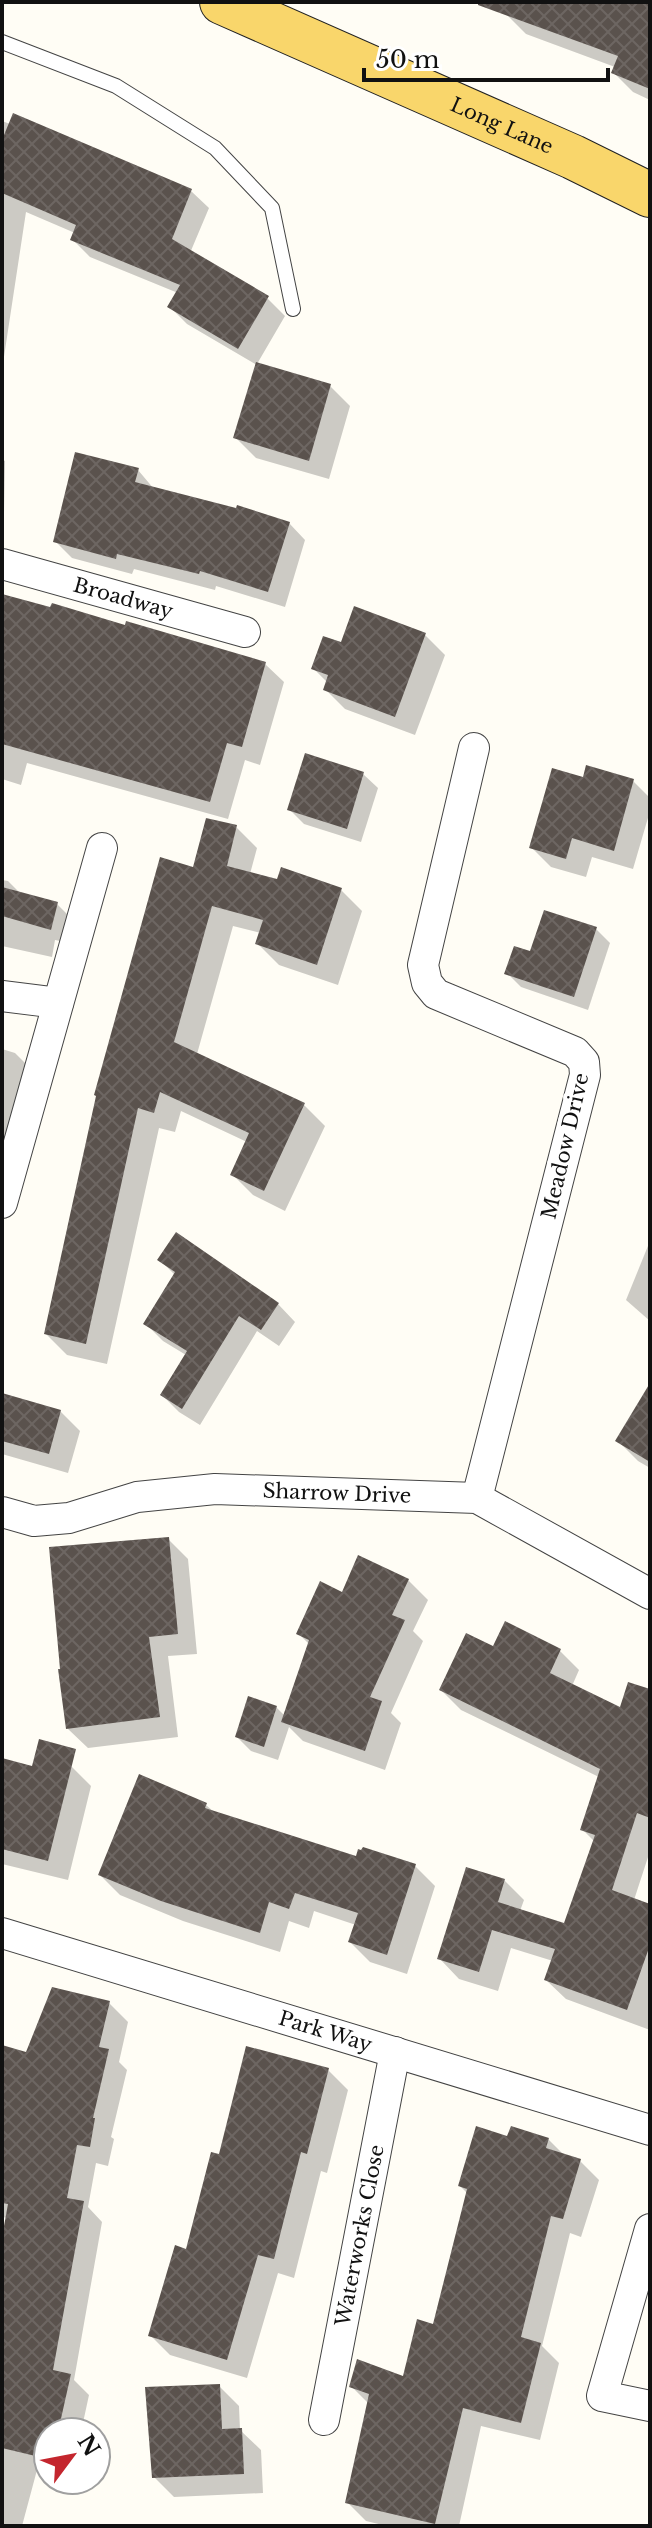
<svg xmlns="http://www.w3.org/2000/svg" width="652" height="2528" viewBox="0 0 652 2528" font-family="'Libre Baskerville',serif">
<defs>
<pattern id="building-cross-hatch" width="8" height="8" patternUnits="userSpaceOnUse" patternTransform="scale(2)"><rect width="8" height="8" fill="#5a524d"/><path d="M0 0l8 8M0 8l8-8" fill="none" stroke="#6d6662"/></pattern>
</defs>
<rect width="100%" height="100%" fill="#fffdf5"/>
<!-- shadow -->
<g fill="#0003">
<path d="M511,2H650V100L633,92L613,72L615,67L526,34L506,14Z"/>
<path d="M2,121L191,191L209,208L190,253L267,298L285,316L257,364L330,386L350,406L329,479L256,458L236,438L257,365L187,324L170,307L178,293L90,257L72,239L75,233L26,212L2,370Z"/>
<path d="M2,459L5,461L4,513H2Z"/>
<path d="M138,470L154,489L289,523L305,540L285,607L216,586L215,590L134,569L132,574L72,558L55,541Z"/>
<path d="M2,596L265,664L284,682L260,765L245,760L228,819L27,763L21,785L2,779Z"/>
<path d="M425,635L445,655L415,735L345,709L325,689L328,683L313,668L342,645Z"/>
<path d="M363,774L378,788L361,842L304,824L289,809Z"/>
<path d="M584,779L633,781L650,798V811L633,869L592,857L586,877L551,867L531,847Z"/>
<path d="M236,827L257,848L250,874L278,881L341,890L362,911L338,985L279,965L258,944L261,933L233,926L197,1054L304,1105L325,1126L285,1211L253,1195L232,1174L247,1142L181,1111L175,1132L159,1128L107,1364L67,1355L46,1334L195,869Z"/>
<path d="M2,880L8,881L22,895L57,904L71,918L65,942L55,940L52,957L2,946Z"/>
<path d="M596,929L610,943L588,1010L521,987L507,973Z"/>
<path d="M2,1049L15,1053L29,1067L2,1173Z"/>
<path d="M650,1241V1321L626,1300Z"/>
<path d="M159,1259L278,1304L295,1322L279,1346L257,1331L200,1425L179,1412L162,1395L186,1355L163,1341L145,1323L175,1275Z"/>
<path d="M650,1393V1468L638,1461L618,1441Z"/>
<path d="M2,1395L60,1411L80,1431L68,1473L2,1454Z"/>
<path d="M168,1539L188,1559L197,1654L168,1656L178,1737L88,1748L68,1729L71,1719Z"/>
<path d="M408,1580L428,1600L413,1631L423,1641L391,1713L401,1723L385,1770L303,1741L289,1727L278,1760L251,1751L237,1737L276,1707L285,1716L310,1645L299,1634Z"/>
<path d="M494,1649L560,1651L579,1670L572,1686L621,1710L650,1691V1851L634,1900L650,1906V2030L566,1999L546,1980L553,1961L511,1948L498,1991L459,1979L440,1959L504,1880L524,1900L520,1911L565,1925L595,1842L582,1829L599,1777L461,1710L441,1690Z"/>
<path d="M2,1760L34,1768L71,1766L91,1786L68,1880L2,1864Z"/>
<path d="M206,1805L214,1812L357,1859L415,1866L435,1886L407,1974L370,1962L350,1942L356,1925L314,1911L309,1928L289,1921L280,1952L183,1921L120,1895L100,1875Z"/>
<path d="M109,2003L128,2022L119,2062L127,2070L111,2137L114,2139L108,2166L96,2163L88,2207L102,2222L74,2380L89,2395L81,2432H48V2472L37,2470L22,2526H2V2247L8,2218L2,2217V2093L27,2055Z"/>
<path d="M328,2070L348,2090L327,2173L321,2171L294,2278L278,2273L247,2378L170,2355L150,2335L188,2251L220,2156Z"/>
<path d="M509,2138L548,2139L565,2156L580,2161L599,2180L581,2237L570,2233L542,2346L559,2363L540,2440L481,2426L459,2526H387L366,2521L347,2502L369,2404L351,2386L404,2378L435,2326L468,2194L460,2186Z"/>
<path d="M219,2386L239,2406L240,2430L261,2450L263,2493L174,2497L154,2477Z"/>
</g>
<!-- building -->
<g fill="url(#building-cross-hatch)">
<path d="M478,2H650V89L611,73L618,56L478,5Z"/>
<path d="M13,113L192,189L172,239L269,296L238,349L167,307L180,285L70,240L76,225L2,193V140Z"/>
<path d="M256,362L331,384L309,461L233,438Z"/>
<path d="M75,452L139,468L135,482L236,508L237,505L290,522L268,592L200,571L199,574L117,554L116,559L53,542Z"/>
<path d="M2,594L50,607L52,603L125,625L126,621L266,662L242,747L227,743L210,802L2,744Z"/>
<path d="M354,606L426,633L395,717L323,690L328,675L311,669L323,636L341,642Z"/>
<path d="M305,753L364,772L347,829L287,810Z"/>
<path d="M586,765L634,779L614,851L572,838L566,859L529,848L552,768L583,777Z"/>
<path d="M206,818L237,825L227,866L277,879L281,867L342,888L317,965L255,944L263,920L212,906L174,1042L305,1103L264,1191L230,1175L249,1133L160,1092L154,1113L138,1108L86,1344L44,1334L96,1096L94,1095L160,857L193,867Z"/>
<path d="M2,887L58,902L51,930L2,916Z"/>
<path d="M544,910L597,927L574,997L504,974L514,946L530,951Z"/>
<path d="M176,1232L279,1303L261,1330L239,1316L182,1409L160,1395L187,1351L143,1324L175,1272L157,1260Z"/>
<path d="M650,1383V1462L615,1441Z"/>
<path d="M2,1393L61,1410L49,1454L2,1441Z"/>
<path d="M169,1537L178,1634L149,1637L160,1717L66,1729L58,1669H60L49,1547Z"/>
<path d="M358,1555L409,1579L392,1615L405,1620L370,1697L382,1701L365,1751L281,1722L309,1640L296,1634L320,1581L342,1592Z"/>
<path d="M505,1621L561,1649L550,1673L620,1707L628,1682L650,1689V1818L637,1813L612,1890L650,1904V1945L627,2010L544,1980L555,1949L492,1930L479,1972L437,1959L466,1867L505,1879L498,1902L564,1923L595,1835L580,1830L600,1769L439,1690L466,1633L493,1646Z"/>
<path d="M248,1696L277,1706L264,1747L235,1737Z"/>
<path d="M39,1739L76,1749L48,1861L2,1849V1758L32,1766Z"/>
<path d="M139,1774L207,1803L205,1808L356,1856L358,1849L361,1850L363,1847L416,1864L387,1955L348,1942L358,1913L295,1893L289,1909L269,1902L260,1933L161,1901L98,1875Z"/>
<path d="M52,1987L110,2001L99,2047L109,2049L93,2118H95L90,2147L77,2145L67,2198L84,2201L53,2370L71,2374L58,2432H48V2459L2,2448V2237L8,2204L2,2203V2045L26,2052Z"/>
<path d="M246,2046L329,2068L307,2154L301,2152L274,2259L258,2255L227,2360L148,2336L175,2245L186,2249L211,2152L219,2154Z"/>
<path d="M476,2126L507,2136L511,2126L549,2138L546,2148L581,2159L563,2219L551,2216L521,2337L541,2343L521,2423L463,2408L435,2524L345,2503L369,2394L349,2387L357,2359L403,2376L417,2319L433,2324L467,2189L458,2186Z"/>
<path d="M220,2384L222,2429L242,2428L244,2474L152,2478L145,2387Z"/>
</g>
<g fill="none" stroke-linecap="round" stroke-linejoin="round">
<defs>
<path id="lane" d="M2,42L116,86L215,148L272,208L293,309"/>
<g id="street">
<path id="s1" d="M2,564L245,632"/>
<path d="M474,748L423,965L427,983L436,994L575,1052L584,1062L585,1075L477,1498"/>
<path d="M2,996L58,1003"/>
<path d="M2,1203L102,848"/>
<path id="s2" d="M2,1512L34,1521L69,1518L137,1497L215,1489L477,1498L650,1594"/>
<path id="s3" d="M2,1933L650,2130"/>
<path d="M650,2229L602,2396L650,2406"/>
<path id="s4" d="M324,2420L395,2052"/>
</g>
<g id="primary">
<path id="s5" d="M222,2L573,157L650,195"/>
</g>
</defs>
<!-- lane casing -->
<use href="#lane" stroke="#444" stroke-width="16"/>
<!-- street casing -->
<use href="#street" stroke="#444" stroke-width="32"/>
<!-- primary casing -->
<use href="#primary" stroke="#222" stroke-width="46"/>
<!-- lane -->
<use href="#lane" stroke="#fff" stroke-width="14"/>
<!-- street -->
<use href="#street" stroke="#fff" stroke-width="30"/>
<!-- primary -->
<use href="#primary" stroke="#f9d66b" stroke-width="44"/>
</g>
<g text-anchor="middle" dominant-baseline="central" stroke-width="8" stroke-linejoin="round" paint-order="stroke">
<!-- street labels -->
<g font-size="20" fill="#111" stroke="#fff">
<text stroke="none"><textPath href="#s5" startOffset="306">Long Lane</textPath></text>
<text stroke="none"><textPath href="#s1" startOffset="126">Broadway</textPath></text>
<text transform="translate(565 1146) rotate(-77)">Meadow Drive</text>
<text stroke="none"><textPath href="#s2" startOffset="340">Sharrow Drive</textPath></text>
<text stroke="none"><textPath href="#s3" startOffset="338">Park Way</textPath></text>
<text stroke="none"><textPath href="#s4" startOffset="188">Waterworks Close</textPath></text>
</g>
</g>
<!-- border -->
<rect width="652" height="2528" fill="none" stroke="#111111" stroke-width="8"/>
<!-- north arrow -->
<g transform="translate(72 2456) rotate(58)"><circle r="38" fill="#ffffff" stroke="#a0a0a0" stroke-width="2"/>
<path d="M0-6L14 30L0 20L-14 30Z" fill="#c4262e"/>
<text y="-12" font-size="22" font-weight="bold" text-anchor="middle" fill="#111111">N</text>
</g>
<!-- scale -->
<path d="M364 68v12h244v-12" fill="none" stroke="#111111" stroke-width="4"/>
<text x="376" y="68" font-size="24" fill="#111111" stroke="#ffffff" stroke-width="6" paint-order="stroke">50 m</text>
</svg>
